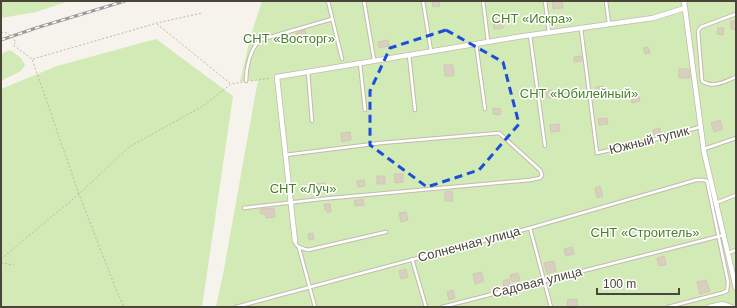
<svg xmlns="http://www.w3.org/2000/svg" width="737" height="308" viewBox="0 0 737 308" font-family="Helvetica,sans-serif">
<rect width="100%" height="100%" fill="#f6f3ec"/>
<!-- green -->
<g fill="#d2eab5">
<path d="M1,1H69L36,12L1,18Z"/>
<path d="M262,1H736V307H216L224,269L258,80L240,82L250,38Z"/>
<path d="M156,39L233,96L202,307H1V89L57,66Z"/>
<path d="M10,50L21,58L25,65L21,71L1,81V54Z"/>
</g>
<!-- building -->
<g fill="#d8cfc1" stroke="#d3c7b4">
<path d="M432,1H439L440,6L433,7Z"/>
<path d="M552,1H562L563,8L553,9Z"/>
<path d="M502,20L503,28L494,29L493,21Z"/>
<path d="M731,21H736V30L731,29Z"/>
<path d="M718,28H724L723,35L717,34Z"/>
<path d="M305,30L307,37L299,40L296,33Z"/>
<path d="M388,40L389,46L379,48L378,42Z"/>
<path d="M648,47L650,53L645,54L643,48Z"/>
<path d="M582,56V61L574,62V57Z"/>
<path d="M444,65H453L454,76H445Z"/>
<path d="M679,69H689L690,78H679Z"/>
<path d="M603,86L604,92L597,93L596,87Z"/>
<path d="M546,90H553L554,98H547Z"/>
<path d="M639,96L640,101L632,103L631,98Z"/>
<path d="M493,108L501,109L500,115L493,114Z"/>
<path d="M607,118L608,124L599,125L598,119Z"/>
<path d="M720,120L723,129L714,132L711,123Z"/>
<path d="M559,124L560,131L551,132L550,125Z"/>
<path d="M660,128V133L654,135L653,130Z"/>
<path d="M350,132L351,140L342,142L341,133Z"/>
<path d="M394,174H403V182L395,183Z"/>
<rect x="377" y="176" width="8" height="8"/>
<path d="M364,180L365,186L358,187L357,181Z"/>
<path d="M325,183L326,190L314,192V184Z"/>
<path d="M600,186L603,196L597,198L595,188Z"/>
<path d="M452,191L453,201H445V192Z"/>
<path d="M363,199L364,205L355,206L354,201Z"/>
<path d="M324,204H330L331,212H327V210H325Z"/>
<path d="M274,208L275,217L266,218L265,214H261L260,209Z"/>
<path d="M406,212L408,220L401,222L399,213Z"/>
<path d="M313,233L314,239L309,240L308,234Z"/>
<path d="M572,247L574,254L566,256L564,249Z"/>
<path d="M664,256L666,265L659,266L657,258Z"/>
<path d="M554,261L556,271L547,274L544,263Z"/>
<path d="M406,269L408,277L401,279L399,271Z"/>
<path d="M481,272L484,281L475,284L473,274Z"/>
<path d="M518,273L520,280L512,282L510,275Z"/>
<path d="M509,279L511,287L504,288L503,281Z"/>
<path d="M706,280L710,291L700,294L697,282Z"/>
<path d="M453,290L455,298L449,300L447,292Z"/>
<path d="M577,299L578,307H568L567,300Z"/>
</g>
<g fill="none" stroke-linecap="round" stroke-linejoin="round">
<defs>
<g id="service">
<path d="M328,1L342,59"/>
<path d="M364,1L374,60"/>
<path d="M423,1L431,51"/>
<path d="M483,1L488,41"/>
<path d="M545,1L549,32"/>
<path d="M606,1L609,24"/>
<path d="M736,14L701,27L698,31L702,81C712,89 726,81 736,77"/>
<path d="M581,29L597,153L646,142L700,127"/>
<path d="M530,35L545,146"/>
<path d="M476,44L485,109"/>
<path d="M409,55L415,110"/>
<path d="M360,63L365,110"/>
<path d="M308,72L312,121"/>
<path d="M246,81C246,68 250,49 260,40L332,19"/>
<path d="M704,149L736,138"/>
<path d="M716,203L736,195"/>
<path d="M244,208L321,199L530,180L540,178L542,175L540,170L499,133L381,143L285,155"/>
<path d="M530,228L551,307"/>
<path d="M295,241C296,248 302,248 308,250L386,232"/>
<path d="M299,248L315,307"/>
<path d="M728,253L736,250"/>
<path d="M412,259L426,307"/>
<path d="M236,307L530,228L696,180H703L707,181L728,282L727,291L722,293L668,307"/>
<path d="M442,307L724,235"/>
</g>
<g id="minor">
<path d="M684,1L704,152L736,288"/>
<path d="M295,241L277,77L517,37L653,18L685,8"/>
<path d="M709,307L723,304L731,307"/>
</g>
</defs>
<!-- service casing -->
<use href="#service" stroke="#c2bbae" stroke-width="4.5"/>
<!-- minor casing -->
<use href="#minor" stroke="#c2bbae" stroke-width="6"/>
<!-- path -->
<g stroke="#c4b79f" stroke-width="1" stroke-dasharray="2 2" stroke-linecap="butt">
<path d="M157,24L231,84"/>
<path d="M1,32L8,33L16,42L13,45L32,59L79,194L115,287L124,307"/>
<path d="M33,59L157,23L202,13"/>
<path d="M251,81L271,78"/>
<path d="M1,259L79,194L129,147L203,106L231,84L242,82"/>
<path d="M1,263L14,265"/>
</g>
<!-- service -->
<use href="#service" stroke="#fff" stroke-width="2.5"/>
<!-- minor -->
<use href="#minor" stroke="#fff" stroke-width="4.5"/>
<defs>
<path id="rail" d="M1,40L36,28L125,1"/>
</defs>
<!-- rail casing -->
<use href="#rail" stroke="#9a9a9a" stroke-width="3"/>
<!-- rail -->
<use href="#rail" stroke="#fff" stroke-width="1.5" stroke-dasharray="4.5" stroke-linecap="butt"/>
</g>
<!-- marked area -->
<path fill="none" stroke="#1d4ed8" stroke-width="3" stroke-dasharray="8 5" stroke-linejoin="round" d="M446,30L503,62L519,124L479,170L427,187L370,145V91L390,48Z"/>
<g text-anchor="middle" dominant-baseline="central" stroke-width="3" stroke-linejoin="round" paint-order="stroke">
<!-- park labels -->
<g font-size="13" fill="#4a7f2a" stroke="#fff">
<text x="532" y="18">СНТ «Искра»</text>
<text x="289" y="38">СНТ «Восторг»</text>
<text x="579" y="93">СНТ «Юбилейный»</text>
<text x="303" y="188">СНТ «Луч»</text>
<text x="645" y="232">СНТ «Строитель»</text>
</g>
<!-- street labels -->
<g font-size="13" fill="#4b4439" stroke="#fff">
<text transform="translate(649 140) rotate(-14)">Южный тупик</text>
<text transform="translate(469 244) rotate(-15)">Солнечная улица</text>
<text transform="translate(537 282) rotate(-14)">Садовая улица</text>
</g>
</g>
<!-- border -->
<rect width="737" height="308" fill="none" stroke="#4b4439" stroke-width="4"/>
<!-- scale -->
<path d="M597 288v6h82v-6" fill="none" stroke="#4b4439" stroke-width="2"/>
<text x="603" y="288" font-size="12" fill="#4b4439" stroke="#ffffff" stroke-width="3" paint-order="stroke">100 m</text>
</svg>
